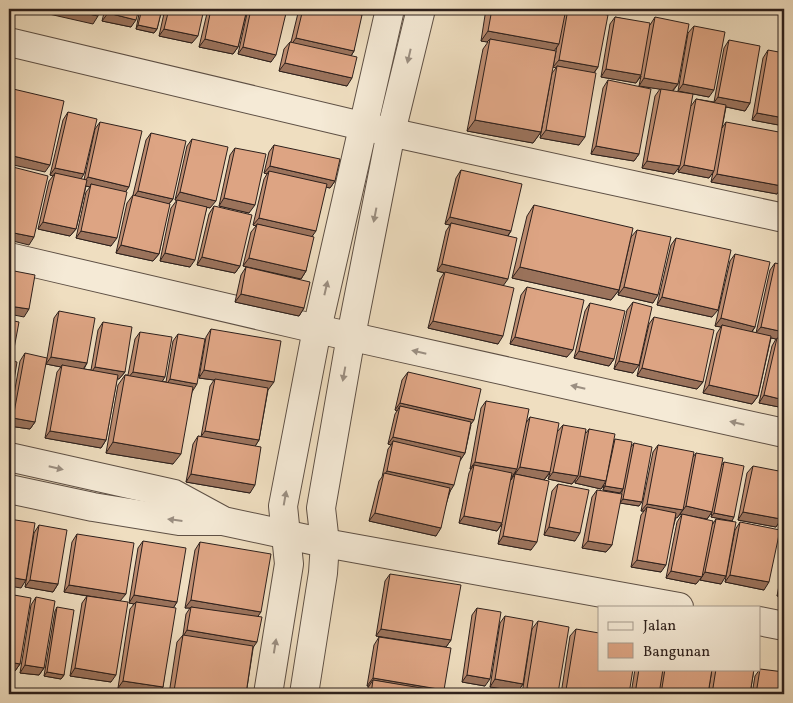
<svg xmlns="http://www.w3.org/2000/svg" width="793" height="703" viewBox="0 0 793 703" font-family="Vollkorn,serif">
	<style>
		.lines { fill: none; stroke-linecap: round; stroke-linejoin: round }
		.minor-casing { stroke: #5e5045; stroke-width: 30 }
		.minor { stroke: #f5ead6; stroke-width: 28 }
		.wall { fill: #be8d71; stroke: #2d201c; fill-rule: evenodd }
		.shaded-wall { fill: #9b735c; stroke: #2d201c }
		.building { fill: #dda483; stroke: #2d201c }
		.oneway { fill: #9b8f82 }
	</style>
	<rect width="100%" height="100%" fill="#efdec0"/>
	<filter id="stains"><feTurbulence type="fractalNoise" baseFrequency=".004" numOctaves="4"/><feColorMatrix values="0 0 0 0 .2 0 0 0 0 .09 0 0 0 0 .02 0 0 0 .5 -.17"/></filter>
	<radialGradient id="worn" r=".72"><stop offset=".6" stop-color="#630" stop-opacity="0"/><stop offset="1" stop-color="#630" stop-opacity=".3"/></radialGradient>
	<g class="lines">
		<g class="minor-casing">
			<g id="minor">
				<polyline points="9,42 362,126 784,218"/>
				<polyline points="9,257 317,329 784,433"/>
				<polyline points="9,457 174,494 220,519"/>
				<polyline points="9,489 93,507 179,521 223,521 325,543 679,607"/>
				<polyline points="759,621 784,626"/>
				<polyline points="268,694 289,564 283,506 317,329 390,9"/>
				<polyline points="304,694 323,573 325,543 321,508 351,336 391,132 421,9"/>
			</g>
		</g>
		<use href="#minor" class="minor"/>
	</g>
	<g class="wall">
		<polygon points="105,9 139,9 131,27 102,21"/>
		<polygon points="140,9 162,9 157,29 154,33 136,29"/>
		<polygon points="165,9 204,9 192,43 159,36"/>
		<polygon points="208,9 247,9 238,47 233,54 199,47"/>
		<polygon points="248,9 287,9 271,62 238,54"/>
		<polygon points="299,9 361,9 358,14 354,51 351,56 347,86 279,71 284,49 290,42 291,42"/>
		<polygon points="486,9 566,9 565,12 567,9 575,9 598,67 594,73 579,145 540,138 552,73 556,68 553,67 557,46 554,50 541,132 533,143 467,131 483,49 488,42 481,41"/>
		<polygon points="615,17 650,25 655,17 678,84 673,91 691,106 696,99 714,102 724,48 729,40 750,103 745,111 726,107 722,128 726,122 782,186 777,194 711,182 713,172 709,178 678,172 679,167 674,174 642,168 655,96 660,89 639,86 641,76 636,83 601,77 610,24"/>
		<polygon points="694,26 709,97 678,91 688,33"/>
		<polygon points="768,50 784,126 752,120 763,58"/>
		<polygon points="608,80 639,154 634,161 591,154 603,88"/>
		<polygon points="68,112 81,179 84,180 95,129 100,122 125,192 111,246 76,238 86,192 90,187 86,186 76,229 70,236 38,229 49,181 53,176 50,175 63,120"/>
		<polygon points="151,133 173,199 169,204 159,254 153,261 116,253 127,203 133,195 146,140"/>
		<polygon points="192,139 210,208 207,207 190,267 160,261 171,208 177,200 175,200 187,146"/>
		<polygon points="274,145 335,181 330,188 326,187 312,237 306,271 301,279 243,266 251,232 256,226 253,225 264,179 267,174 264,173 269,152"/>
		<polygon points="235,148 249,213 219,206 230,155"/>
		<polygon points="461,170 511,231 508,236 498,344 428,328 440,279 444,273 437,271 446,231 450,225 445,224 456,178"/>
		<polygon points="534,205 619,290 611,300 512,278 527,216"/>
		<polygon points="214,206 240,266 235,273 197,265 209,214"/>
		<polygon points="637,230 653,303 618,295 631,237"/>
		<polygon points="676,238 712,317 657,305 671,245"/>
		<polygon points="735,254 755,327 752,332 756,333 770,270 775,263 784,408 759,403 772,346 776,339 771,338 758,396 752,404 703,393 717,333 721,327 715,326 730,261"/>
		<polygon points="246,267 304,308 299,316 235,302 241,275"/>
		<polygon points="527,287 567,357 510,344 521,295"/>
		<polygon points="633,302 633,373 614,369 627,310"/>
		<polygon points="590,303 614,359 609,366 574,358 585,311"/>
		<polygon points="59,311 87,363 84,369 91,370 98,330 103,322 125,372 119,379 117,379 106,440 101,448 45,438 57,372 61,367 46,364 54,318"/>
		<polygon points="654,317 703,382 697,389 637,376 649,324"/>
		<polygon points="211,329 268,390 259,440 255,446 250,493 186,482 193,444 198,436 201,437 210,386 214,380 199,378 206,337"/>
		<polygon points="140,332 162,381 166,382 173,341 178,334 192,392 173,464 106,453 118,385 125,375 128,375 135,339"/>
		<polygon points="25,353 35,422 30,429 9,426 9,422 20,361"/>
		<polygon points="408,372 471,425 465,453 460,460 436,536 369,521 379,481 382,477 388,449 391,445 388,444 395,414 397,411 395,410 402,380"/>
		<path d="M486 401 526 423 530 417 557 432 563 425 586 433 589 429 631 447 634 443 639 506 620 503 623 486V489L620 493 603 490 604 485 601 489 575 483V480L572 484 548 479 550 473 544 480 531 550 498 544 502 524 497 531 459 523 469 473 471 469H470L481 408ZM516 471 515 474 511 480 512 477Z"/>
		<polygon points="658,445 693,457 696,453 721,466 724,462 732,521 711,517 712,512 707,519 680,514 681,513 677,518 676,517 661,572 631,567 641,515 644,511 641,511 653,452"/>
		<polygon points="753,466 781,519 776,527 738,520 747,473"/>
		<polygon points="558,484 575,541 544,535 552,491"/>
		<polygon points="597,490 612,545 606,552 582,548 592,497"/>
		<polygon points="682,514 712,525 716,519 721,584 700,580 700,578 696,584 666,578 677,522"/>
		<polygon points="740,522 764,590 725,582 735,530"/>
		<polygon points="39,525 58,584 53,592 25,587 34,533"/>
		<polygon points="77,534 121,601 111,682 70,676 82,603 87,596 64,592 72,542"/>
		<polygon points="143,541 177,602 173,608 163,687 158,694 118,688 130,609 134,604 129,603 138,548"/>
		<polygon points="200,542 258,617 246,694 169,694 177,642 183,635 186,614 190,608 185,608 195,550"/>
		<polygon points="784,559 784,597 777,596"/>
		<polygon points="390,574 451,640 446,647 376,636 385,581"/>
		<polygon points="14,595 20,664 15,671 9,670 9,602"/>
		<polygon points="36,597 44,668 39,675 20,673 31,605"/>
		<polygon points="57,607 64,675 61,679 44,676 55,611"/>
		<polygon points="477,608 485,686 462,682 472,615"/>
		<polygon points="505,616 523,684 518,691 490,687 500,623"/>
		<polygon points="538,621 558,693 558,694 522,694 532,629"/>
		<polygon points="576,629 629,694 561,694 570,636"/>
		<polygon points="379,637 444,690 443,692 444,694 365,694 366,691 369,686 367,686 374,645"/>
		<polygon points="635,669 712,669 708,694 631,694"/>
		<polygon points="712,669 754,669 750,694 708,694"/>
		<polygon points="760,669 784,694 752,694 755,676"/>
	</g>
	<g class="shaded-wall">
		<polygon points="27,9 66,9 98,16 93,24"/>
		<polygon points="320,9 361,9 356,17"/>
		<polygon points="108,13 136,20 131,27 102,21"/>
		<polygon points="138,25 157,29 154,33 136,29"/>
		<polygon points="164,29 198,36 192,43 159,36"/>
		<polygon points="488,31 559,44 552,54 490,39 487,42 481,41"/>
		<polygon points="296,38 354,51 349,59 291,45"/>
		<polygon points="205,39 238,47 233,54 199,47"/>
		<polygon points="243,47 276,55 271,62 238,54"/>
		<polygon points="559,60 598,67 593,74 557,66 556,68 553,67"/>
		<polygon points="285,63 352,78 347,86 279,71"/>
		<polygon points="606,69 641,75 636,83 601,77"/>
		<polygon points="644,78 678,84 672,91 639,86"/>
		<polygon points="683,84 714,90 709,97 678,91"/>
		<polygon points="718,97 750,103 745,111 713,104"/>
		<polygon points="757,113 784,118 784,126 752,120"/>
		<polygon points="475,120 541,132 533,143 467,131"/>
		<polygon points="546,130 585,137 579,145 540,138"/>
		<polygon points="596,146 639,154 634,161 591,154"/>
		<polygon points="9,155 50,165 45,172 9,164"/>
		<polygon points="647,161 680,166 674,174 642,168"/>
		<polygon points="684,165 714,171 709,178 678,172"/>
		<polygon points="270,166 335,181 330,188 268,174 269,171 267,174 264,173"/>
		<polygon points="55,168 84,174 79,182 55,173 53,176 50,175"/>
		<polygon points="717,174 782,186 777,194 711,182"/>
		<polygon points="88,177 129,187 124,194 91,184 90,187 82,185"/>
		<polygon points="138,191 173,199 167,206 133,198"/>
		<polygon points="180,192 216,201 210,208 175,200"/>
		<polygon points="224,198 255,205 249,213 219,206"/>
		<polygon points="450,217 511,231 506,238 451,223 450,225 445,224"/>
		<polygon points="259,218 316,231 311,238 257,224 256,226 253,225"/>
		<polygon points="43,222 76,229 70,236 38,229"/>
		<polygon points="81,231 117,238 111,246 76,238"/>
		<polygon points="9,232 34,237 29,245 9,240"/>
		<polygon points="121,245 159,254 153,261 116,253"/>
		<polygon points="165,253 195,260 190,267 160,261"/>
		<polygon points="202,257 240,266 235,273 197,265"/>
		<polygon points="249,258 306,271 301,279 243,266"/>
		<polygon points="442,264 508,279 503,286 437,271"/>
		<polygon points="520,267 619,290 611,300 512,278"/>
		<polygon points="624,287 658,295 653,303 618,295"/>
		<polygon points="241,294 304,308 299,316 235,302"/>
		<polygon points="662,297 718,310 712,317 657,305"/>
		<polygon points="9,306 29,309 24,317 9,314"/>
		<polygon points="721,318 755,327 750,334 722,325 721,327 715,326"/>
		<polygon points="433,321 503,336 498,344 428,328"/>
		<polygon points="761,327 784,332 784,341 755,334"/>
		<polygon points="515,337 573,350 567,357 510,344"/>
		<polygon points="579,351 614,359 609,366 574,358"/>
		<polygon points="9,353 13,354 9,360"/>
		<polygon points="51,357 87,363 82,371 62,365 61,367 46,364"/>
		<polygon points="619,361 639,365 633,373 614,369"/>
		<polygon points="95,367 125,372 119,379 90,374"/>
		<polygon points="642,368 703,382 697,389 637,376"/>
		<polygon points="204,370 274,382 268,390 215,380 215,379 214,380 199,378"/>
		<polygon points="133,372 165,377 160,385 127,379"/>
		<polygon points="170,379 197,384 192,392 165,387"/>
		<polygon points="709,385 758,396 752,404 703,393"/>
		<polygon points="764,395 784,400 784,408 759,403"/>
		<polygon points="400,403 474,420 469,427 400,406 397,411 395,410"/>
		<polygon points="13,418 35,422 30,429 9,426"/>
		<polygon points="50,431 106,440 101,448 45,438"/>
		<polygon points="205,431 259,440 254,448 200,438"/>
		<polygon points="393,437 465,453 460,461 393,441 391,445 388,444"/>
		<polygon points="113,442 181,454 173,464 106,453"/>
		<polygon points="475,462 517,469 512,477 474,465 471,469 470,469"/>
		<polygon points="520,467 550,472 544,480 515,474"/>
		<polygon points="387,471 454,485 449,493 384,475"/>
		<polygon points="553,472 578,476 572,484 548,479"/>
		<polygon points="191,474 255,485 250,493 186,482"/>
		<polygon points="580,476 606,481 601,489 575,483"/>
		<polygon points="605,486 623,489 620,493 603,490"/>
		<polygon points="623,499 642,502 639,506 620,503"/>
		<polygon points="647,504 683,510 677,518 646,512 647,507 644,511 641,511"/>
		<polygon points="686,506 712,512 707,519 680,514"/>
		<polygon points="743,512 781,519 776,527 738,520"/>
		<polygon points="375,513 441,528 436,536 369,521"/>
		<polygon points="714,513 734,517 732,521 711,517"/>
		<polygon points="464,516 502,523 497,531 459,523"/>
		<polygon points="549,527 580,533 575,541 544,535"/>
		<polygon points="503,536 537,542 531,550 498,544"/>
		<polygon points="588,541 612,545 606,552 582,548"/>
		<polygon points="637,560 666,565 661,572 631,567"/>
		<polygon points="671,571 702,577 696,584 666,578"/>
		<polygon points="705,572 726,576 721,584 700,580"/>
		<polygon points="730,575 769,582 764,590 725,582"/>
		<polygon points="9,577 26,580 21,588 9,586"/>
		<polygon points="30,580 58,584 53,592 25,587"/>
		<polygon points="69,585 126,594 120,601 64,592"/>
		<polygon points="782,588 784,589 784,597 777,596"/>
		<polygon points="134,595 177,602 172,610 136,602 134,604 129,603"/>
		<polygon points="191,600 261,612 256,619 191,607 190,608 185,608"/>
		<polygon points="381,629 451,640 446,647 376,636"/>
		<polygon points="187,630 257,642 252,649 182,638"/>
		<polygon points="9,662 20,664 15,671 9,670"/>
		<polygon points="25,665 44,668 39,675 20,673"/>
		<polygon points="75,668 116,675 111,682 70,676"/>
		<polygon points="47,672 64,675 61,679 44,676"/>
		<polygon points="467,675 490,679 485,686 462,682"/>
		<polygon points="373,678 444,690 441,694 373,680 369,686 367,686"/>
		<polygon points="495,679 523,684 518,691 490,687"/>
		<polygon points="123,681 163,687 158,694 118,688"/>
		<polygon points="527,688 558,693 558,694 523,694"/>
		<polygon points="566,690 595,694 563,694"/>
		<polygon points="174,691 191,694 172,694"/>
	</g>
	<g class="building">
		<polygon points="66,9 100,9 98,16"/>
		<polygon points="109,9 139,9 136,20 108,13"/>
		<polygon points="142,9 162,9 157,29 138,25"/>
		<polygon points="169,9 204,9 198,36 164,29"/>
		<polygon points="211,9 247,9 238,47 205,39"/>
		<polygon points="251,9 287,9 276,55 243,47"/>
		<polygon points="303,9 334,9 362,15 354,51 296,38"/>
		<polygon points="492,9 566,9 559,44 488,31"/>
		<polygon points="568,9 575,9 608,15 598,67 559,60"/>
		<polygon points="615,17 650,23 641,75 606,69"/>
		<polygon points="655,17 689,24 678,84 644,78"/>
		<polygon points="694,26 725,32 714,90 683,84"/>
		<polygon points="490,39 556,51 541,132 475,120"/>
		<polygon points="729,40 760,46 750,103 718,97"/>
		<polygon points="290,42 357,57 352,78 285,63"/>
		<polygon points="768,50 784,53 784,118 757,113"/>
		<polygon points="557,66 596,73 585,137 546,130"/>
		<polygon points="608,80 651,89 639,154 596,146"/>
		<polygon points="9,88 64,101 50,165 9,155"/>
		<polygon points="661,89 693,94 680,166 647,161"/>
		<polygon points="696,99 726,105 714,171 684,165"/>
		<polygon points="68,112 97,119 84,174 55,168"/>
		<polygon points="100,122 142,131 129,187 88,177"/>
		<polygon points="726,122 784,133 784,176 782,186 717,174"/>
		<polygon points="151,133 186,141 173,199 138,191"/>
		<polygon points="192,139 228,147 216,201 180,192"/>
		<polygon points="274,145 340,159 335,181 270,166"/>
		<polygon points="235,148 266,154 255,205 224,198"/>
		<polygon points="9,166 48,176 34,237 9,232"/>
		<polygon points="461,170 522,184 511,231 450,217"/>
		<polygon points="269,171 327,184 316,231 259,218"/>
		<polygon points="55,173 87,180 76,229 43,222"/>
		<polygon points="91,184 127,192 117,238 81,231"/>
		<polygon points="133,195 170,204 159,254 121,245"/>
		<polygon points="177,200 207,207 195,260 165,253"/>
		<polygon points="534,205 633,228 619,290 520,267"/>
		<polygon points="214,206 252,215 240,266 202,257"/>
		<polygon points="451,223 517,238 508,279 442,264"/>
		<polygon points="257,224 314,237 306,271 249,258"/>
		<polygon points="637,230 671,237 658,295 624,287"/>
		<polygon points="676,238 731,250 718,310 662,297"/>
		<polygon points="735,254 770,262 755,327 721,318"/>
		<polygon points="775,263 784,265 784,332 761,327"/>
		<polygon points="246,267 310,282 304,308 241,294"/>
		<polygon points="9,270 35,275 29,309 9,306"/>
		<polygon points="445,272 514,288 503,336 433,321"/>
		<polygon points="527,287 584,300 573,350 515,337"/>
		<polygon points="633,302 652,307 639,365 619,361"/>
		<polygon points="590,303 625,311 614,359 579,351"/>
		<polygon points="59,311 95,318 87,363 51,357"/>
		<polygon points="654,317 714,330 703,382 642,368"/>
		<polygon points="9,320 19,322 13,354 9,353"/>
		<polygon points="103,322 132,327 125,372 95,367"/>
		<polygon points="722,325 771,336 758,396 709,385"/>
		<polygon points="211,329 281,341 274,382 204,370"/>
		<polygon points="140,332 172,337 165,377 133,372"/>
		<polygon points="178,334 205,339 197,384 170,379"/>
		<polygon points="777,338 784,340 784,400 764,395"/>
		<polygon points="25,353 47,358 35,422 13,418"/>
		<polygon points="9,360 17,362 9,411"/>
		<polygon points="62,365 118,375 106,440 50,431"/>
		<polygon points="408,372 481,389 474,420 400,403"/>
		<polygon points="125,375 193,387 181,454 113,442"/>
		<polygon points="215,379 268,388 259,440 205,431"/>
		<polygon points="486,401 529,409 517,469 475,462"/>
		<polygon points="400,406 471,422 465,453 393,437"/>
		<polygon points="530,417 559,423 550,472 520,467"/>
		<polygon points="563,425 586,429 578,476 553,472"/>
		<polygon points="589,429 615,434 606,481 580,476"/>
		<polygon points="198,436 261,447 255,485 191,474"/>
		<polygon points="615,439 632,442 623,489 605,486"/>
		<polygon points="393,441 461,457 454,485 387,471"/>
		<polygon points="634,443 652,447 642,502 623,499"/>
		<polygon points="658,445 694,452 683,510 647,504"/>
		<polygon points="696,453 723,458 712,512 686,506"/>
		<polygon points="724,462 744,466 734,517 714,513"/>
		<polygon points="474,465 512,473 502,523 464,516"/>
		<polygon points="753,466 784,472 784,504 781,519 743,512"/>
		<polygon points="384,473 450,488 441,528 375,513"/>
		<polygon points="515,474 549,481 537,542 503,536"/>
		<polygon points="558,484 589,490 580,533 549,527"/>
		<polygon points="597,490 622,494 612,545 588,541"/>
		<polygon points="647,507 676,513 666,565 637,560"/>
		<polygon points="682,514 713,521 702,577 671,571"/>
		<polygon points="9,519 35,523 26,580 9,577"/>
		<polygon points="716,519 736,522 726,576 705,572"/>
		<polygon points="740,522 780,530 769,582 730,575"/>
		<polygon points="39,525 67,530 58,584 30,580"/>
		<polygon points="77,534 134,543 126,594 69,585"/>
		<polygon points="143,541 186,548 177,602 134,595"/>
		<polygon points="200,542 271,554 261,612 191,600"/>
		<polygon points="390,574 461,585 451,640 381,629"/>
		<polygon points="784,578 784,589 782,588"/>
		<polygon points="9,589 11,589 9,602"/>
		<polygon points="14,595 31,598 20,664 9,662 9,628"/>
		<polygon points="87,596 128,602 116,675 75,668"/>
		<polygon points="36,597 55,601 44,668 25,665"/>
		<polygon points="136,602 176,608 163,687 123,681"/>
		<polygon points="57,607 74,610 64,675 47,672"/>
		<polygon points="191,607 262,617 257,642 187,630"/>
		<polygon points="477,608 501,612 490,679 467,675"/>
		<polygon points="505,616 533,621 523,684 495,679"/>
		<polygon points="538,621 569,627 558,693 527,688"/>
		<polygon points="576,629 599,633 599,669 633,669 629,694 595,694 566,690"/>
		<polygon points="183,635 253,646 246,694 191,694 174,691"/>
		<polygon points="379,637 451,648 444,690 373,678"/>
		<polygon points="639,669 663,669 659,694 635,694"/>
		<polygon points="665,669 712,669 708,694 661,694"/>
		<polygon points="716,669 754,669 750,694 712,694"/>
		<polygon points="760,669 784,672 784,694 756,694"/>
		<polygon points="373,680 445,692 444,694 371,694"/>
	</g>
	<defs><path id="oneway-solid" d="M-6-.8H1V-3.2L6.5 0L1 3.2V.8H-6Z" transform="scale(1.25)"/></defs>
	<g class="oneway">
		<use href="#oneway-solid" transform="translate(409 56) rotate(103)"/>
		<use href="#oneway-solid" transform="translate(375 215) rotate(101)"/>
		<use href="#oneway-solid" transform="translate(326 288) rotate(-77)"/>
		<use href="#oneway-solid" transform="translate(419 352) rotate(-167)"/>
		<use href="#oneway-solid" transform="translate(344 374) rotate(100)"/>
		<use href="#oneway-solid" transform="translate(578 387) rotate(-167)"/>
		<use href="#oneway-solid" transform="translate(737 423) rotate(-167)"/>
		<use href="#oneway-solid" transform="translate(56 468) rotate(13)"/>
		<use href="#oneway-solid" transform="translate(285 498) rotate(-80)"/>
		<use href="#oneway-solid" transform="translate(175 520) rotate(-173)"/>
		<use href="#oneway-solid" transform="translate(275 646) rotate(-81)"/>
	</g>
	<rect width="793" height="703" fill="none" stroke="#efdec0" stroke-width="30"/>
	<rect x="10" y="10" width="773" height="683" fill="none" stroke="#2d201c" stroke-width="2.5"/>
	<rect x="15" y="15" width="763" height="673" fill="none" stroke="#2d201c"/>
	<rect x="598" y="606" width="162" height="65" fill="#f5ead6" stroke="#a5998c"/>
	<rect x="608" y="622" width="25" height="8" fill="#f5ead6" stroke="#a5998c"/>
	<text x="643" y="630" font-size="15" fill="#2d201c">Jalan</text>
	<rect x="608" y="643" width="25" height="15" fill="#dda483" stroke="#a5998c"/>
	<text x="643" y="656" font-size="15" fill="#2d201c">Bangunan</text>
	<rect width="100%" height="100%" filter="url(#stains)"/>
	<rect width="100%" height="100%" fill="url(#worn)"/>
</svg>
